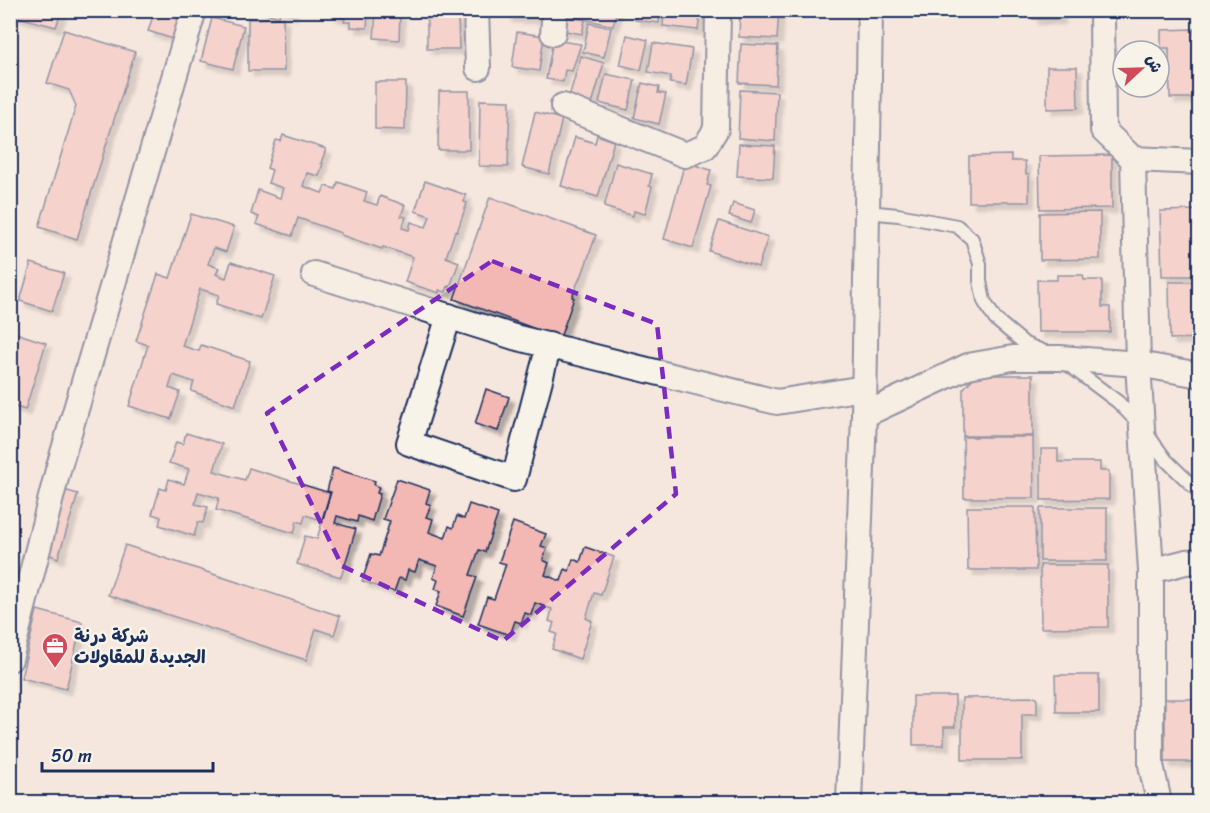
<svg xmlns="http://www.w3.org/2000/svg" width="1210" height="813" viewBox="0 0 1210 813" font-family="Sriracha,'Playpen Sans Arabic',sans-serif">
	<style>
		.building { fill: #f4b8b4; stroke: #1b2f5e; stroke-width: 1.5; filter: url(#shadow) }
		.lines { fill: none; stroke-linecap: round; stroke-linejoin: round }
		.lane-casing { stroke: #1b2f5e; stroke-width: 16 }
		.street-casing { stroke: #1b2f5e; stroke-width: 28 }
		.lane { stroke: #f7f3e8; stroke-width: 12 }
		.street { stroke: #f7f3e8; stroke-width: 24 }
		.marked { fill: none; stroke: #7b2cbf; stroke-width: 4.5; stroke-dasharray: 12 8; stroke-linejoin: round }
		.labels { text-anchor: middle; dominant-baseline: central; stroke-width: 5; stroke-linejoin: round; paint-order: stroke }
		.poi-label { font-size: 18px; font-weight: bold; fill: #1b2f5e; stroke: #f7f3e8; text-anchor: start }
	</style>
	<defs>
		<filter id="shadow"><feDropShadow dx="5.5" dy="5.5" stdDeviation="1.5" flood-color="#0004"/></filter>
	</defs>
	<rect width="100%" height="100%" fill="#f6e7de"/>
	<filter id="ink" filterUnits="userSpaceOnUse"><feTurbulence type="fractalNoise" baseFrequency=".0167" numOctaves="2"/><feDisplacementMap in="SourceGraphic" scale="12" xChannelSelector="R" yChannelSelector="G"/><feConvolveMatrix kernelMatrix="1 2 1 2 8 2 1 2 1" color-interpolation-filters="sRGB"/></filter>
	<g filter="url(#ink)">
		<g class="building">
			<polygon points="10,10 62,10 56,27 10,15"/>
			<polygon points="155,10 186,10 176,40 148,31"/>
			<polygon points="261,10 292,10 292,14 280,11 279,17 261,12"/>
			<polygon points="332,10 368,10 367,28 351,27 351,22 344,22 345,18 332,16"/>
			<polygon points="376,10 411,10 411,12 394,11 394,15 400,15 399,40 374,38"/>
			<polygon points="507,10 535,10 535,18 507,17"/>
			<polygon points="568,10 617,10 613,26 567,15"/>
			<polygon points="636,10 660,10 659,23 635,20"/>
			<polygon points="664,10 701,10 698,30 663,26"/>
			<polygon points="740,10 779,10 777,39 739,37"/>
			<rect x="1033" y="10" width="27" height="9"/>
			<polygon points="563,16 585,20 582,34 560,30"/>
			<polygon points="427,17 458,17 459,49 427,49"/>
			<polygon points="212,18 244,26 233,69 201,61"/>
			<polygon points="283,18 284,71 248,71 248,19"/>
			<polygon points="589,23 611,28 604,57 583,52"/>
			<polygon points="1194,29 1195,39 1200,39 1200,98 1170,98 1169,48 1161,48 1161,30"/>
			<polygon points="64,30 135,52 77,239 39,227 76,106 69,90 47,83"/>
			<polygon points="517,32 544,36 539,71 512,67"/>
			<polygon points="627,35 648,40 641,70 620,65"/>
			<polygon points="553,40 581,44 572,71 565,70 563,82 546,79"/>
			<polygon points="653,43 692,49 686,85 670,83 671,76 648,72"/>
			<polygon points="741,44 778,46 776,85 739,83"/>
			<polygon points="581,56 604,63 592,104 569,97"/>
			<polygon points="1047,67 1077,67 1078,108 1047,109"/>
			<polygon points="606,74 635,80 628,110 599,103"/>
			<polygon points="375,82 406,82 405,130 375,129"/>
			<polygon points="642,83 659,87 658,93 666,94 659,124 634,118"/>
			<polygon points="740,90 777,92 775,141 738,138"/>
			<polygon points="439,91 469,91 469,150 438,150"/>
			<polygon points="480,100 510,101 508,167 479,166"/>
			<polygon points="535,112 562,119 549,174 522,167"/>
			<polygon points="283,135 326,149 321,163 323,163 319,176 307,173 303,186 322,193 325,186 336,189 338,182 367,192 364,201 377,205 380,196 405,205 401,216 406,217 402,228 409,230 411,222 426,227 430,216 415,211 425,181 466,195 464,202 467,203 457,232 455,231 446,257 459,262 450,287 448,286 446,292 439,290 439,293 405,282 413,257 383,247 382,249 341,235 341,233 298,218 292,236 256,224 259,217 251,214 258,190 280,198 283,188 268,183 272,170 267,168 276,140 281,141"/>
			<polygon points="597,135 614,141 598,197 561,186 575,137 595,143"/>
			<polygon points="739,144 775,146 773,178 737,176"/>
			<polygon points="1011,155 1011,161 1025,161 1026,174 1029,174 1029,202 969,202 969,156"/>
			<polygon points="1112,155 1112,208 1040,209 1039,156"/>
			<polygon points="685,162 711,170 707,185 711,186 693,248 664,239"/>
			<polygon points="616,163 652,174 649,186 652,187 645,214 634,211 633,216 604,207"/>
			<polygon points="490,197 596,235 581,278 580,277 572,297 574,298 560,338 454,299"/>
			<polygon points="733,203 755,210 751,223 729,216"/>
			<polygon points="1200,210 1200,276 1162,276 1160,211"/>
			<polygon points="1100,212 1100,259 1040,260 1040,213"/>
			<polygon points="191,214 234,227 226,252 214,248 208,264 219,268 216,274 226,278 231,262 275,276 261,319 216,304 219,295 200,289 182,346 199,351 201,345 250,361 235,406 191,391 194,382 173,375 169,388 180,392 171,419 129,406 148,345 136,341 158,274 170,278"/>
			<polygon points="719,221 768,237 758,267 709,251"/>
			<polygon points="31,263 64,273 52,311 20,301"/>
			<polygon points="1057,275 1083,275 1084,280 1102,280 1102,307 1110,307 1110,332 1038,332 1037,280 1057,280"/>
			<polygon points="1169,282 1200,282 1200,338 1170,339"/>
			<polygon points="10,331 46,343 25,410 10,405"/>
			<polygon points="976,375 1033,375 1033,436 963,436 963,389"/>
			<polygon points="486,389 509,397 498,431 475,424"/>
			<polygon points="186,433 222,444 214,471 245,480 249,468 330,493 322,520 305,515 303,523 297,521 294,533 216,510 219,498 198,492 195,504 208,507 203,523 198,522 194,536 159,525 161,517 152,514 160,488 166,490 169,479 184,484 189,469 169,463 176,442 183,444"/>
			<polygon points="963,437 1033,437 1034,498 964,498"/>
			<polygon points="1041,449 1058,449 1058,462 1100,462 1100,471 1109,471 1109,499 1041,500"/>
			<polygon points="333,468 375,481 374,485 379,487 377,493 380,494 372,521 358,516 357,522 337,516 335,523 356,529 341,577 297,564 305,536 317,539 331,492 327,491"/>
			<polygon points="397,479 430,490 426,503 431,505 426,517 433,519 429,532 445,538 449,526 453,528 457,516 464,519 469,504 498,514 485,552 479,550 470,575 477,577 463,616 436,606 441,591 435,589 438,580 433,578 437,566 419,560 415,572 408,570 405,580 399,578 394,592 362,581 371,554 379,556 390,521 383,519"/>
			<polygon points="64,490 78,494 58,558 45,553"/>
			<polygon points="967,507 1035,507 1036,570 968,570"/>
			<rect x="1040" y="508" width="67" height="53"/>
			<polygon points="513,522 546,534 541,546 547,548 543,560 549,563 545,575 561,581 565,569 569,571 573,559 580,562 585,547 614,557 601,595 594,593 586,618 592,621 580,659 552,649 557,634 551,632 554,623 549,621 552,609 535,603 531,615 525,613 521,623 515,621 510,635 478,624 487,597 494,599 506,564 499,562"/>
			<polygon points="125,545 340,616 334,635 316,629 306,660 108,595"/>
			<polygon points="1040,565 1108,565 1108,627 1041,628"/>
			<polygon points="37,610 82,622 66,689 21,678"/>
			<polygon points="1055,675 1099,675 1099,712 1056,712"/>
			<polygon points="913,696 955,696 955,727 944,727 944,745 913,745"/>
			<polygon points="1037,697 1037,714 1022,714 1022,760 962,760 962,698"/>
			<rect x="1165" y="699" width="35" height="63"/>
		</g>
		<g class="lines">
			<g class="lane-casing">
				<g id="lane">
					<polyline points="867,212 898,215 957,226 972,239 980,264 980,281 984,301 995,319 1025,344 1045,352"/>
					<polyline points="1066,363 1118,402 1142,427 1166,460 1200,493"/>
				</g>
			</g>
			<g class="street-casing">
				<g id="street">
					<polyline points="476,10 478,68"/>
					<polyline points="1102,10 1103,130 1133,159 1138,364 1151,571 1151,765 1159,802"/>
					<polyline points="553,33 555,10"/>
					<polyline points="563,106 685,155 705,147 716,129 718,10"/>
					<polyline points="1133,159 1200,162"/>
					<polyline points="314,274 514,337 777,402 864,388"/>
					<polyline points="449,316 409,443 514,479 549,345"/>
					<polyline points="864,415 968,366 1013,358 1060,358 1138,364 1200,375"/>
					<polyline points="1151,571 1186,562 1200,561"/>
					<polyline points="10,659 58,470 194,10"/>
					<polyline points="849,802 864,415 870,10"/>
				</g>
			</g>
			<use href="#lane" class="lane"/>
			<use href="#street" class="street"/>
		</g>
	</g>
	<path d="M0 0H1210V813H0ZM492 261 657 324 676 494 503 641 342 566 267 413Z" fill="#f6e7de" fill-opacity=".55" fill-rule="evenodd"/>
	<path class="marked" d="M492 261 657 324 676 494 503 641 342 566 267 413Z"/>
	<defs>
		<g id="office-pin" transform="scale(1.35)"><path d="M0 17L-7.5 6A9.5 9.5 0 1 1 7.5 6Z" fill="#d1495b" stroke="#f7f3e8"/><path d="M-6-3h4V-5.5h4V-3h4V5H-6ZM-1-4.5V-3h2v-1.5ZM-6 0V1H6V0Z" fill="#fff"/></g>
	</defs>
	<g fill-rule="evenodd">
		<use href="#office-pin" x="55" y="646"/>
	</g>
	<g class="labels">
		<g class="poi-label">
			<text x="74" y="636">شركة درنة<tspan x="74" dy="21">الجديدة للمقاولات</tspan></text>
		</g>
	</g>
	<rect width="1210" height="813" fill="none" stroke="#f7f3e8" stroke-width="36"/>
	<rect x="18" y="18" width="1174" height="777" fill="none" stroke="#1b2f5e" stroke-width="2" filter="url(#ink)"/>
	<g transform="translate(1141 69) rotate(68)"><circle r="28" fill="#f7f3e8" stroke="#9fa5b1" stroke-width="1.5"/>
	<path d="M0-4.5L10 22L0 15L-10 22Z" fill="#d1495b"/>
	<text y="-9" font-size="16" font-weight="bold" text-anchor="middle" fill="#1b2f5e">ش</text>
	</g>
	<path d="M42 762v9h171v-9" fill="none" stroke="#1b2f5e" stroke-width="3"/>
	<text x="51" y="762" font-size="18" fill="#1b2f5e" stroke="#f7f3e8" stroke-width="4.5" paint-order="stroke">50 m</text>
</svg>
